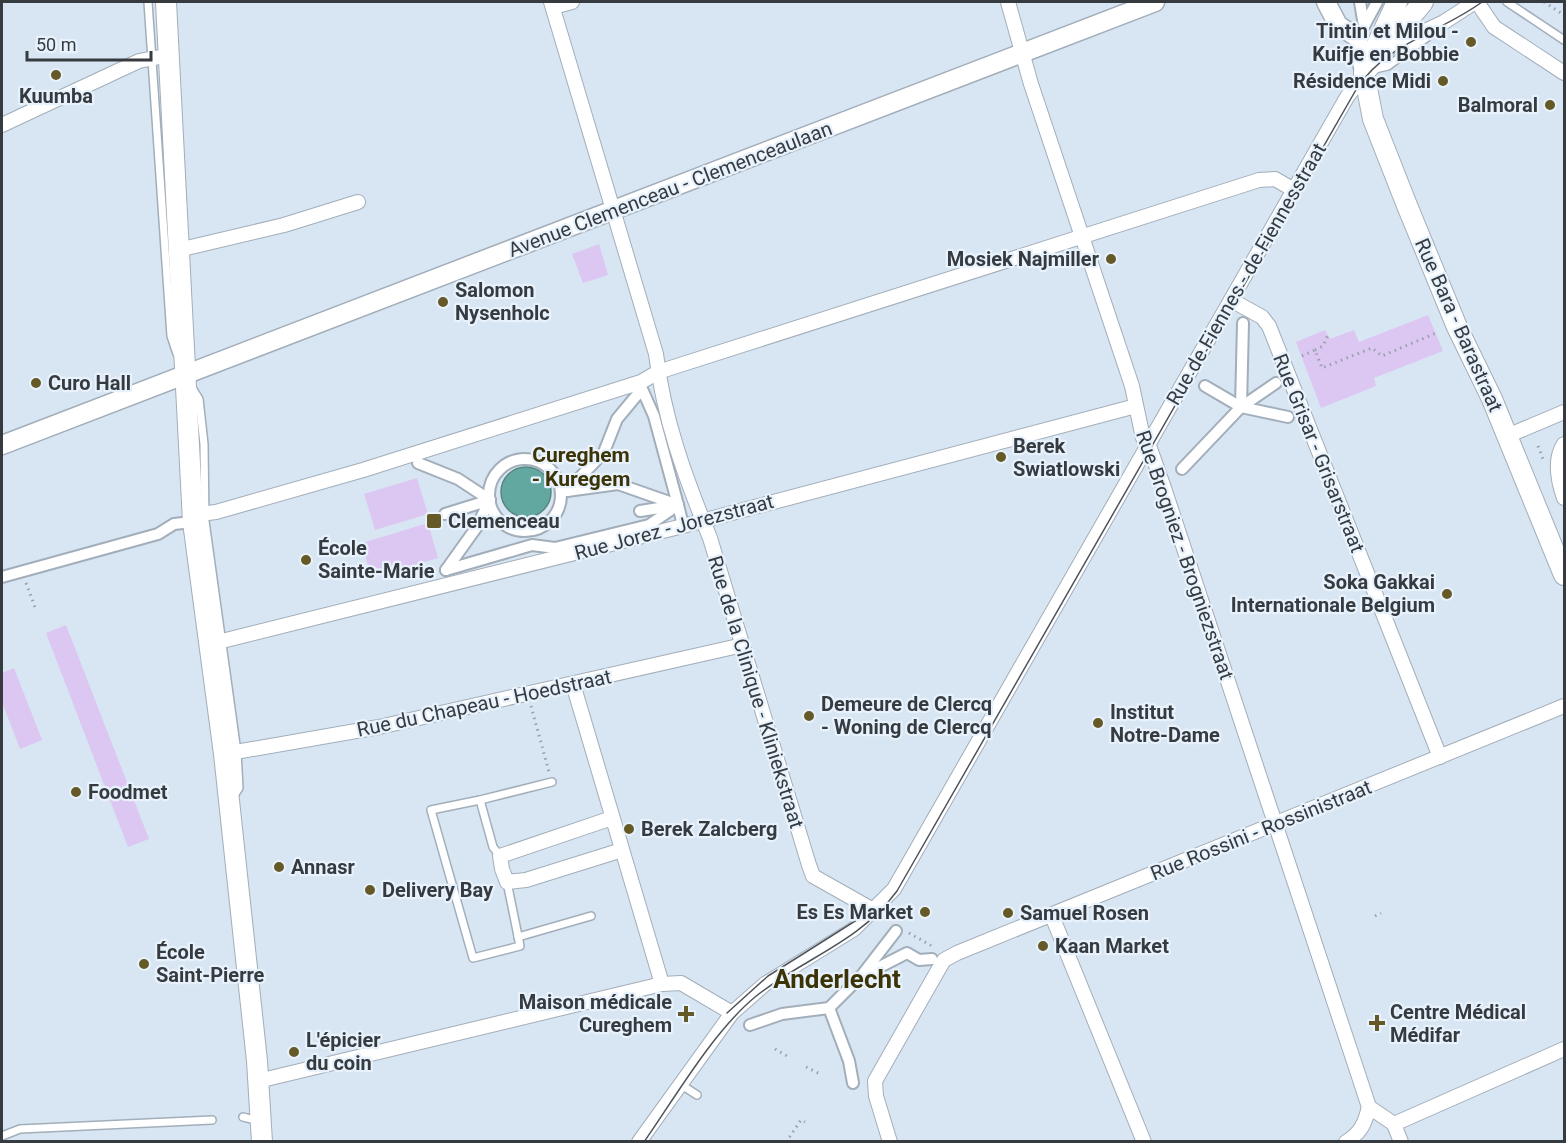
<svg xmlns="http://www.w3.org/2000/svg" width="1566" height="1143" viewBox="0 0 1566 1143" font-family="Roboto,sans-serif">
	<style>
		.green { fill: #dcc7f3 }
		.water { fill: #63a8a0; stroke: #568783; stroke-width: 1.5 }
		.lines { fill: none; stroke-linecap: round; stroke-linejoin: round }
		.service-casing { stroke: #a2aeba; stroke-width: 10 }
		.pedestrian-casing { stroke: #a2aeba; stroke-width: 14 }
		.minor-casing { stroke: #a2aeba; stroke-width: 16 }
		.tertiary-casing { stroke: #a2aeba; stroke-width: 21 }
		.secondary-casing { stroke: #a2aeba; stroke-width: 22 }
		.path { stroke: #98a1ab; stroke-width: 3; stroke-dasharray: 1.5 4.5; stroke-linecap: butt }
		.service { stroke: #fff; stroke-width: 7 }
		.pedestrian { stroke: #fff; stroke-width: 10 }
		.minor { stroke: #fff; stroke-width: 14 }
		.tertiary { stroke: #fff; stroke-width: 18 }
		.secondary { stroke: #fff; stroke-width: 20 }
		.tram { stroke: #4e545b; stroke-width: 1.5 }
		.poi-dot { fill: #655a27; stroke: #e7f2fc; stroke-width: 2 }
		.labels { text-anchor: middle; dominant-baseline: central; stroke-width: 4.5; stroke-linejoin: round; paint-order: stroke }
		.poi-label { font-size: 20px; font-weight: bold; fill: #363b40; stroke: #e7f2fc; text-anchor: start }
		.street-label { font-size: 20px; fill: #363b40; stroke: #e7f2fc }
		.neighbourhood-label { font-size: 21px; font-weight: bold; fill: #3c3307; stroke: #e7f2fc }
		.district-label { font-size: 26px; font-weight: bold; fill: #3c3307; stroke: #e7f2fc }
	</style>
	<rect width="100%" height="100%" fill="#d8e5f2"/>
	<g class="green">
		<polygon points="599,244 608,275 583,283 572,254"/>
		<polygon points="1428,315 1443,351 1374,378 1376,386 1321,408 1296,342 1325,330 1330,339 1354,330 1359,342"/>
		<polygon points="417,478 428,514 375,530 364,494"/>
		<polygon points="428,523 438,558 371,577 362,543"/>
		<polygon points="66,625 149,839 128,847 46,633"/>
		<polygon points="14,668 42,740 20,749 2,702 2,673"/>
	</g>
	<circle class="water" cx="526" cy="492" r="25"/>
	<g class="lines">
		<g class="service-casing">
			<g id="service">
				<polyline points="148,2 171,336 177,354"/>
				<polyline points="1507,2 1564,40"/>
				<polyline points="1375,69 1388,66 1433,33"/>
				<polyline points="191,386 199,399 204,444 205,521 237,752 239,788 233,797"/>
				<polyline points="480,800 431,810 473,958 520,946 507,882"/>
				<polyline points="500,856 493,847 480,800 552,782"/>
				<polyline points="518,937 591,916"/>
				<polyline points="680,1084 697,1095"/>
				<polyline points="243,1117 259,1121"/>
				<polyline points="2,1136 20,1129 212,1120"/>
			</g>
		</g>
		<g class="pedestrian-casing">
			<g id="pedestrian">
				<polyline points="1360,2 1364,26"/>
				<polyline points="1364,26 1377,2"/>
				<polyline points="1243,323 1241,407 1288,417"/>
				<polyline points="1205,386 1241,407 1276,383"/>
				<circle cx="525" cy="495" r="36"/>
				<polyline points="418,463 458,479 490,500"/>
				<polyline points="1182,469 1241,407"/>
				<polyline points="567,491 604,452 617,419 642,389 654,416 678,505"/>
				<polyline points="567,491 618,484 678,505 682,521"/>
				<polyline points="640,511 672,506"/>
				<polyline points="445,514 490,500 476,528 446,570"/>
				<polyline points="446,570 532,545 555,548 649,525 678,505"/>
				<polyline points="2,577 158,534 174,524 183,523"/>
				<polyline points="862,975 896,931"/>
				<polyline points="829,1008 849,1061 853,1083"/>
				<polyline points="750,1025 782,1014 829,1008 860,977 907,953 919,960 932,959"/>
			</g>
		</g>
		<g class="minor-casing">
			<g id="minor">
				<path d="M551 2 656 354C664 420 685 477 710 538L809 865 813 876 875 911"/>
				<polyline points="1008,2 1031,84 1132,386 1143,438 1147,440 1164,488 1369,1107"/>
				<polyline points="1477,2 1494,27 1564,73"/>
				<polyline points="553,7 572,2"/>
				<polyline points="1391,47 1444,22 1475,2"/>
				<polyline points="2,125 139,61 170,55"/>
				<polyline points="178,250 284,225 358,202"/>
				<polyline points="1231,300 1262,317 1269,326 1440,757"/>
				<polyline points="1507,436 1564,412"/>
				<path d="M1564 444C1554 459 1558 481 1564 498"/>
				<polyline points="192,515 216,512 363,470 641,382 658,372 1259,180 1275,179 1294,190"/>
				<polyline points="210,644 683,526 1136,406"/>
				<polyline points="573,684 662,984"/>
				<polyline points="224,754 379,727 743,645"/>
				<polyline points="612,818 500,856 502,869 507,882 526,880 622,850"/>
				<polyline points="1052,916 1144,1142"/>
				<polyline points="258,1081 662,984 681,983 732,1013"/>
				<polyline points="1369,1107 1394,1124"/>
				<polyline points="1394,1124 1564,1049"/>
				<polyline points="1394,1124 1401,1142"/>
				<polyline points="639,1142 732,1013 765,984 854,929 894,889 1347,97 1368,69"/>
				<polyline points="890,1142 876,1096 875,1081 937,972 944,960 957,953 1564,706"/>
				<path d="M1346 1142C1361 1133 1365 1123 1369 1107"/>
			</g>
		</g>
		<g class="tertiary-casing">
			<g id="tertiary">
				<polyline points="1326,2 1338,25 1358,38 1364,73"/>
				<polyline points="2,445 1155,2"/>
			</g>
		</g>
		<g class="secondary-casing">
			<g id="secondary">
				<polyline points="166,2 193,522 224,754 257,1061 262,1142"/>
				<polyline points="1374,51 1397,2"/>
				<polyline points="1364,73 1373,119 1406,203 1457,327 1492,399 1564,575"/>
				<polyline points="1364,73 1423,2"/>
			</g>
		</g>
		<g class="path">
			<polyline points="1544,2 1564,15"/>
			<polyline points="1315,350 1323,346 1328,335"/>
			<polyline points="1302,356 1315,350 1322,368 1372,348 1382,356 1436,333"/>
			<polyline points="1538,446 1543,459"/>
			<polyline points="26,583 35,607"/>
			<polyline points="531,706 549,772"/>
			<polyline points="1375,916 1381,913"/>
			<polyline points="909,933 932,946"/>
			<polyline points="775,1049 789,1057"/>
			<polyline points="806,1067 820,1074"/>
			<polyline points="786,1142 801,1120 805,1122"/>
		</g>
		<use href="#service" class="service"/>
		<use href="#pedestrian" class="pedestrian"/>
		<use href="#minor" class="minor"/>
		<use href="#tertiary" class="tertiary"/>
		<use href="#secondary" class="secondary"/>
		<g class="tram">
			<polyline points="727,1013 768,976 863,916"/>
			<path d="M644 1142C676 1096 713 1032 755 997 803 958 858 944 897 891L1357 88C1388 42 1440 33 1482 2"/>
		</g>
	</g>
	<g class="poi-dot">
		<circle cx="1471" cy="42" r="6"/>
		<circle cx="56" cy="75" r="6"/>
		<circle cx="1443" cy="81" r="6"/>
		<circle cx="1550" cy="105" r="6"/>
		<circle cx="1111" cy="259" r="6"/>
		<circle cx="443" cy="302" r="6"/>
		<circle cx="36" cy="383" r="6"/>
		<circle cx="1001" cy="457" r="6"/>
		<rect x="426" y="513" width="16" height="16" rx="3"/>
		<circle cx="306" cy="560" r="6"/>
		<circle cx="1447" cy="594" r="6"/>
		<circle cx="809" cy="716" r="6"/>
		<circle cx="1098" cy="723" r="6"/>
		<circle cx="76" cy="792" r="6"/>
		<circle cx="629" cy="829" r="6"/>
		<circle cx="279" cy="867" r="6"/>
		<circle cx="370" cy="890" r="6"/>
		<circle cx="925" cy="912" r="6"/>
		<circle cx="1008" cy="913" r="6"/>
		<circle cx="1043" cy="946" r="6"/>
		<circle cx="144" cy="964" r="6"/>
		<path d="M683 1005h6v6h6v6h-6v6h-6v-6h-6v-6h6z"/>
		<path d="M1374 1014h6v6h6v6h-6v6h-6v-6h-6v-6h6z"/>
		<circle cx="294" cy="1052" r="6"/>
	</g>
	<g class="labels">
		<g class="poi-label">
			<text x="1459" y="31" text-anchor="end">Tintin et Milou -<tspan x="1459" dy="23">Kuifje en Bobbie</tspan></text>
			<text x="1431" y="81" text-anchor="end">Résidence Midi</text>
			<text x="56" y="96" text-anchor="middle">Kuumba</text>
			<text x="1538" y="105" text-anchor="end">Balmoral</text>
			<text x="1099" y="259" text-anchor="end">Mosiek Najmiller</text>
			<text x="455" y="290">Salomon<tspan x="455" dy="23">Nysenholc</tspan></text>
			<text x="48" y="383">Curo Hall</text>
			<text x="1013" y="446">Berek<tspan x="1013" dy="23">Swiatlowski</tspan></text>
			<text x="448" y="521">Clemenceau</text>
			<text x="318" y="548">École<tspan x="318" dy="23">Sainte-Marie</tspan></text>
			<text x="1435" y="582" text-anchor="end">Soka Gakkai<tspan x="1435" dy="23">Internationale Belgium</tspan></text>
			<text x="821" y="704">Demeure de Clercq<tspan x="821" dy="23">- Woning de Clercq</tspan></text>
			<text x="1110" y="712">Institut<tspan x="1110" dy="23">Notre-Dame</tspan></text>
			<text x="88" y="792">Foodmet</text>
			<text x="641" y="829">Berek Zalcberg</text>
			<text x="291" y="867">Annasr</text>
			<text x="382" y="890">Delivery Bay</text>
			<text x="913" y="912" text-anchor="end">Es Es Market</text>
			<text x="1020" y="913">Samuel Rosen</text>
			<text x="1055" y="946">Kaan Market</text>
			<text x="156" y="952">École<tspan x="156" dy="23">Saint-Pierre</tspan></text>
			<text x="672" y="1002" text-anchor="end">Maison médicale<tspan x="672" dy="23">Cureghem</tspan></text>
			<text x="1390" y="1012">Centre Médical<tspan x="1390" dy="23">Médifar</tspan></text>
			<text x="306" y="1040">L'épicier<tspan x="306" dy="23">du coin</tspan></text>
		</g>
		<g class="street-label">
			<text transform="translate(670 189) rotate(-21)">Avenue Clemenceau - Clemenceaulaan</text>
			<text transform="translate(1246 274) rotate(-60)">Rue de Fiennes - de Fiennesstraat</text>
			<text transform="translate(1459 325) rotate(66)">Rue Bara - Barastraat</text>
			<text transform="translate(1319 453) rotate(68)">Rue Grisar - Grisarstraat</text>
			<text transform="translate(674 527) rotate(-15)">Rue Jorez - Jorezstraat</text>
			<text transform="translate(1185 555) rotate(71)">Rue Brogniez - Brogniezstraat</text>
			<text transform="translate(756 692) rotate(73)">Rue de la Clinique - Kliniekstraat</text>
			<text transform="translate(484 703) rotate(-12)">Rue du Chapeau - Hoedstraat</text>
			<text transform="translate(1261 830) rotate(-22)">Rue Rossini - Rossinistraat</text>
		</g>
		<g class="neighbourhood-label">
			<text x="581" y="455">Cureghem<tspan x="581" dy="24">- Kuregem</tspan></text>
		</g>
		<g class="district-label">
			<text x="837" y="979">Anderlecht</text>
		</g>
	</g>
	<rect width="1566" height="1143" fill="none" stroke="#363b40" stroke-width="6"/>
	<path d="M27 51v9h124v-9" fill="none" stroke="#363b40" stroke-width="3"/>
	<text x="36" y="51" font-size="18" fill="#363b40" stroke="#e7f2fc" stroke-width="4.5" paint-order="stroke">50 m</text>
</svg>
